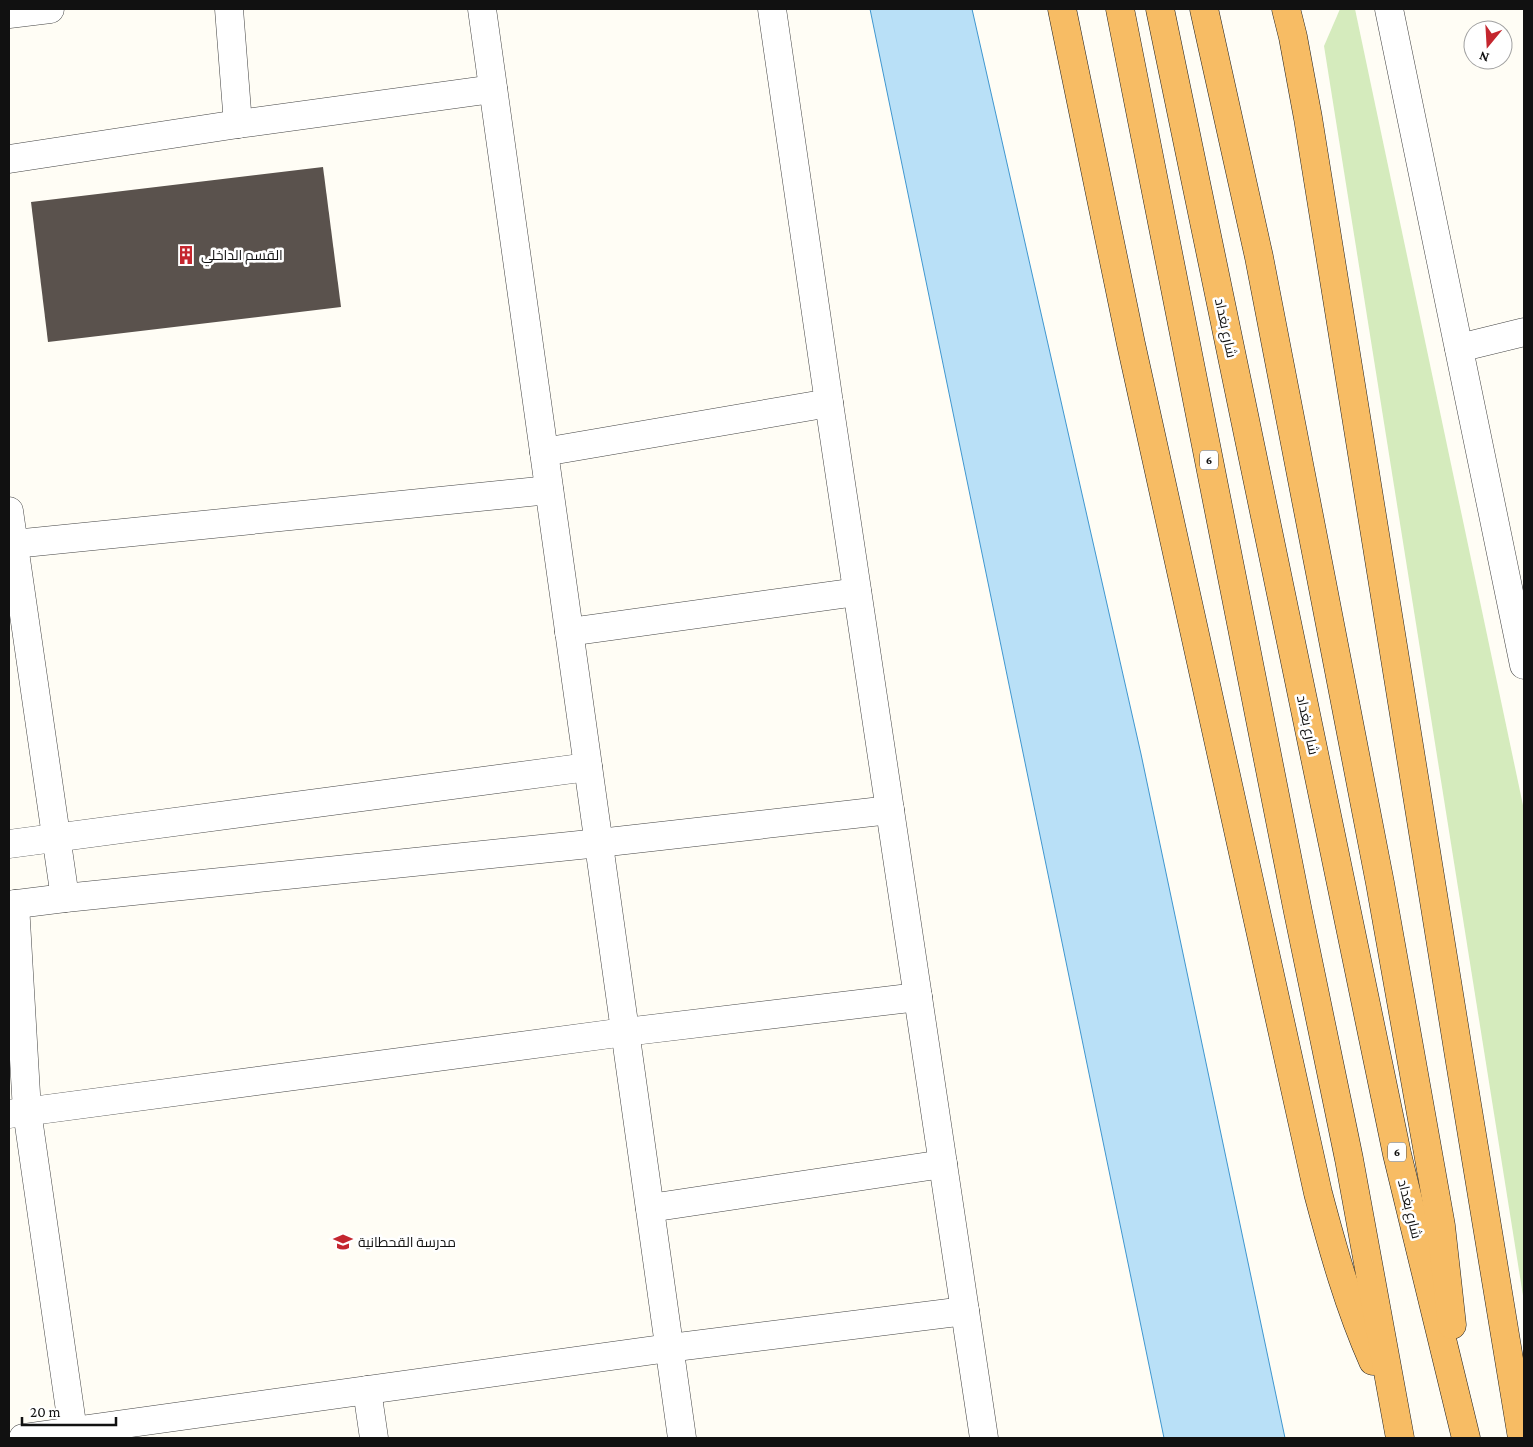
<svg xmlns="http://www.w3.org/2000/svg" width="1533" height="1447" viewBox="0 0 1533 1447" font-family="'Crimson Pro',Cairo,serif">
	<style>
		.green { fill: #d5ebbd }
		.water { fill: #b9e0f7; stroke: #3f96cf }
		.building { fill: #5a524d }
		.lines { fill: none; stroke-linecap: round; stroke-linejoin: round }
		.minor-casing { stroke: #444; stroke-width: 29 }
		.trunk-casing { stroke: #222; stroke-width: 29 }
		.minor { stroke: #fff; stroke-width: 28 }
		.trunk { stroke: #f7bc64; stroke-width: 28 }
		.labels { text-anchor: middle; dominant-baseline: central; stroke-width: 5; stroke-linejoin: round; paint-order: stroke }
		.shield { fill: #fff; stroke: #585858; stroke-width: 1 }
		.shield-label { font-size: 12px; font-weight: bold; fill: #111 }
		.poi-label { font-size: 14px; fill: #111; stroke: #fff; text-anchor: start }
		.street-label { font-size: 14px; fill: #111; stroke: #fff }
	</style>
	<rect width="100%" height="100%" fill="#fffdf5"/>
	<polygon class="green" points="1340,9 1355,9 1524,810 1524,1302 1324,46"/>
	<polygon class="water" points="870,9 972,9 1141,754 1285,1438 1164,1438"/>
	<polygon class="building" points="323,167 341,307 48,342 31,202"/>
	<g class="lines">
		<g class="minor-casing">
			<g id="minor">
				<polyline points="229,9 238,124"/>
				<polyline points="482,9 682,1438"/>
				<polyline points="772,9 829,403 984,1438"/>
				<polyline points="1389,9 1524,665"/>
				<polyline points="9,14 50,9"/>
				<polyline points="9,159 238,124 493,89"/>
				<polyline points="1459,348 1524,332"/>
				<polyline points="544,452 829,403"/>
				<polyline points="9,511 65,898"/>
				<polyline points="14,544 549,490"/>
				<polyline points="569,632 857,592"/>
				<polyline points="9,844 588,767"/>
				<polyline points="15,904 27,1111 74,1438"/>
				<polyline points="9,905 65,898 599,843 890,810"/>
				<polyline points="9,1114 625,1032 918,997"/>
				<polyline points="650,1208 943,1164"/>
				<polyline points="367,1390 374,1438"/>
				<polyline points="23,1438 669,1348 965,1311"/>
			</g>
		</g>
		<g class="trunk-casing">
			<g id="trunk">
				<path d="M1062 9 1131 344 1318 1193C1333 1250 1349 1307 1373 1361"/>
				<polyline points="1120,9 1298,912 1349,1159 1400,1438"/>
				<polyline points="1160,9 1397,1154 1466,1438"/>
				<polyline points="1204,9 1259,257 1380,883 1441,1226 1452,1325"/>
				<polyline points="1286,9 1293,37 1308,118 1459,1056 1522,1438"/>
			</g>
		</g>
		<use href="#minor" class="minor"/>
		<use href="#trunk" class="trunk"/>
	</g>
	<defs>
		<g id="building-bare" transform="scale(1.5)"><path d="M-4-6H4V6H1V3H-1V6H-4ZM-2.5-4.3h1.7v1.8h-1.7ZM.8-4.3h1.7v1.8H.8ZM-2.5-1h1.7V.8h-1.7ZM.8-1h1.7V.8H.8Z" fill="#c4262e" stroke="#fff" stroke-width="2.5" paint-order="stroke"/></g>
		<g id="school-bare" transform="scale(1.5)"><path d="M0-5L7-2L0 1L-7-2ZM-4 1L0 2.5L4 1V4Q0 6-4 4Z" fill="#c4262e" stroke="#fff" stroke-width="2.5" paint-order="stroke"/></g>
	</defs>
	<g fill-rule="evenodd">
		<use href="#building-bare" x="186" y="255"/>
		<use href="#school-bare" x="343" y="1242"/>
	</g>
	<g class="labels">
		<g class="shield">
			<rect x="1200" y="450.5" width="18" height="19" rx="4"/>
			<rect x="1388" y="1142.5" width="18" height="19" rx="4"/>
		</g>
		<g class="shield-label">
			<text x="1209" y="460">6</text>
			<text x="1397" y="1152">6</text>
		</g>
		<g class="poi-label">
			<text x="201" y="255">القسم الداخلي</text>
			<text x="358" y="1242">مدرسة القحطانية</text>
		</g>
		<g class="street-label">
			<text transform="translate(1226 328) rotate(78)">شارع بغداد</text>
			<text transform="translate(1308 725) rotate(78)">شارع بغداد</text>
			<text transform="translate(1410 1209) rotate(76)">شارع بغداد</text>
		</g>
	</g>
	<rect width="1533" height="1447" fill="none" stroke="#111111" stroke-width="20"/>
	<g transform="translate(1488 45) rotate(198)"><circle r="24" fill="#ffffff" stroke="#a0a0a0"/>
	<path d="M0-4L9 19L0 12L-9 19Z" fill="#c4262e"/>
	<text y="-8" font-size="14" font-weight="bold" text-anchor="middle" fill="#111111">N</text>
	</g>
	<path d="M22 1417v8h94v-8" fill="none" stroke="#111111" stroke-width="2.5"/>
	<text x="30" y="1417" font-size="15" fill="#111111" stroke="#ffffff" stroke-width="4" paint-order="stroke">20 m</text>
</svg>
